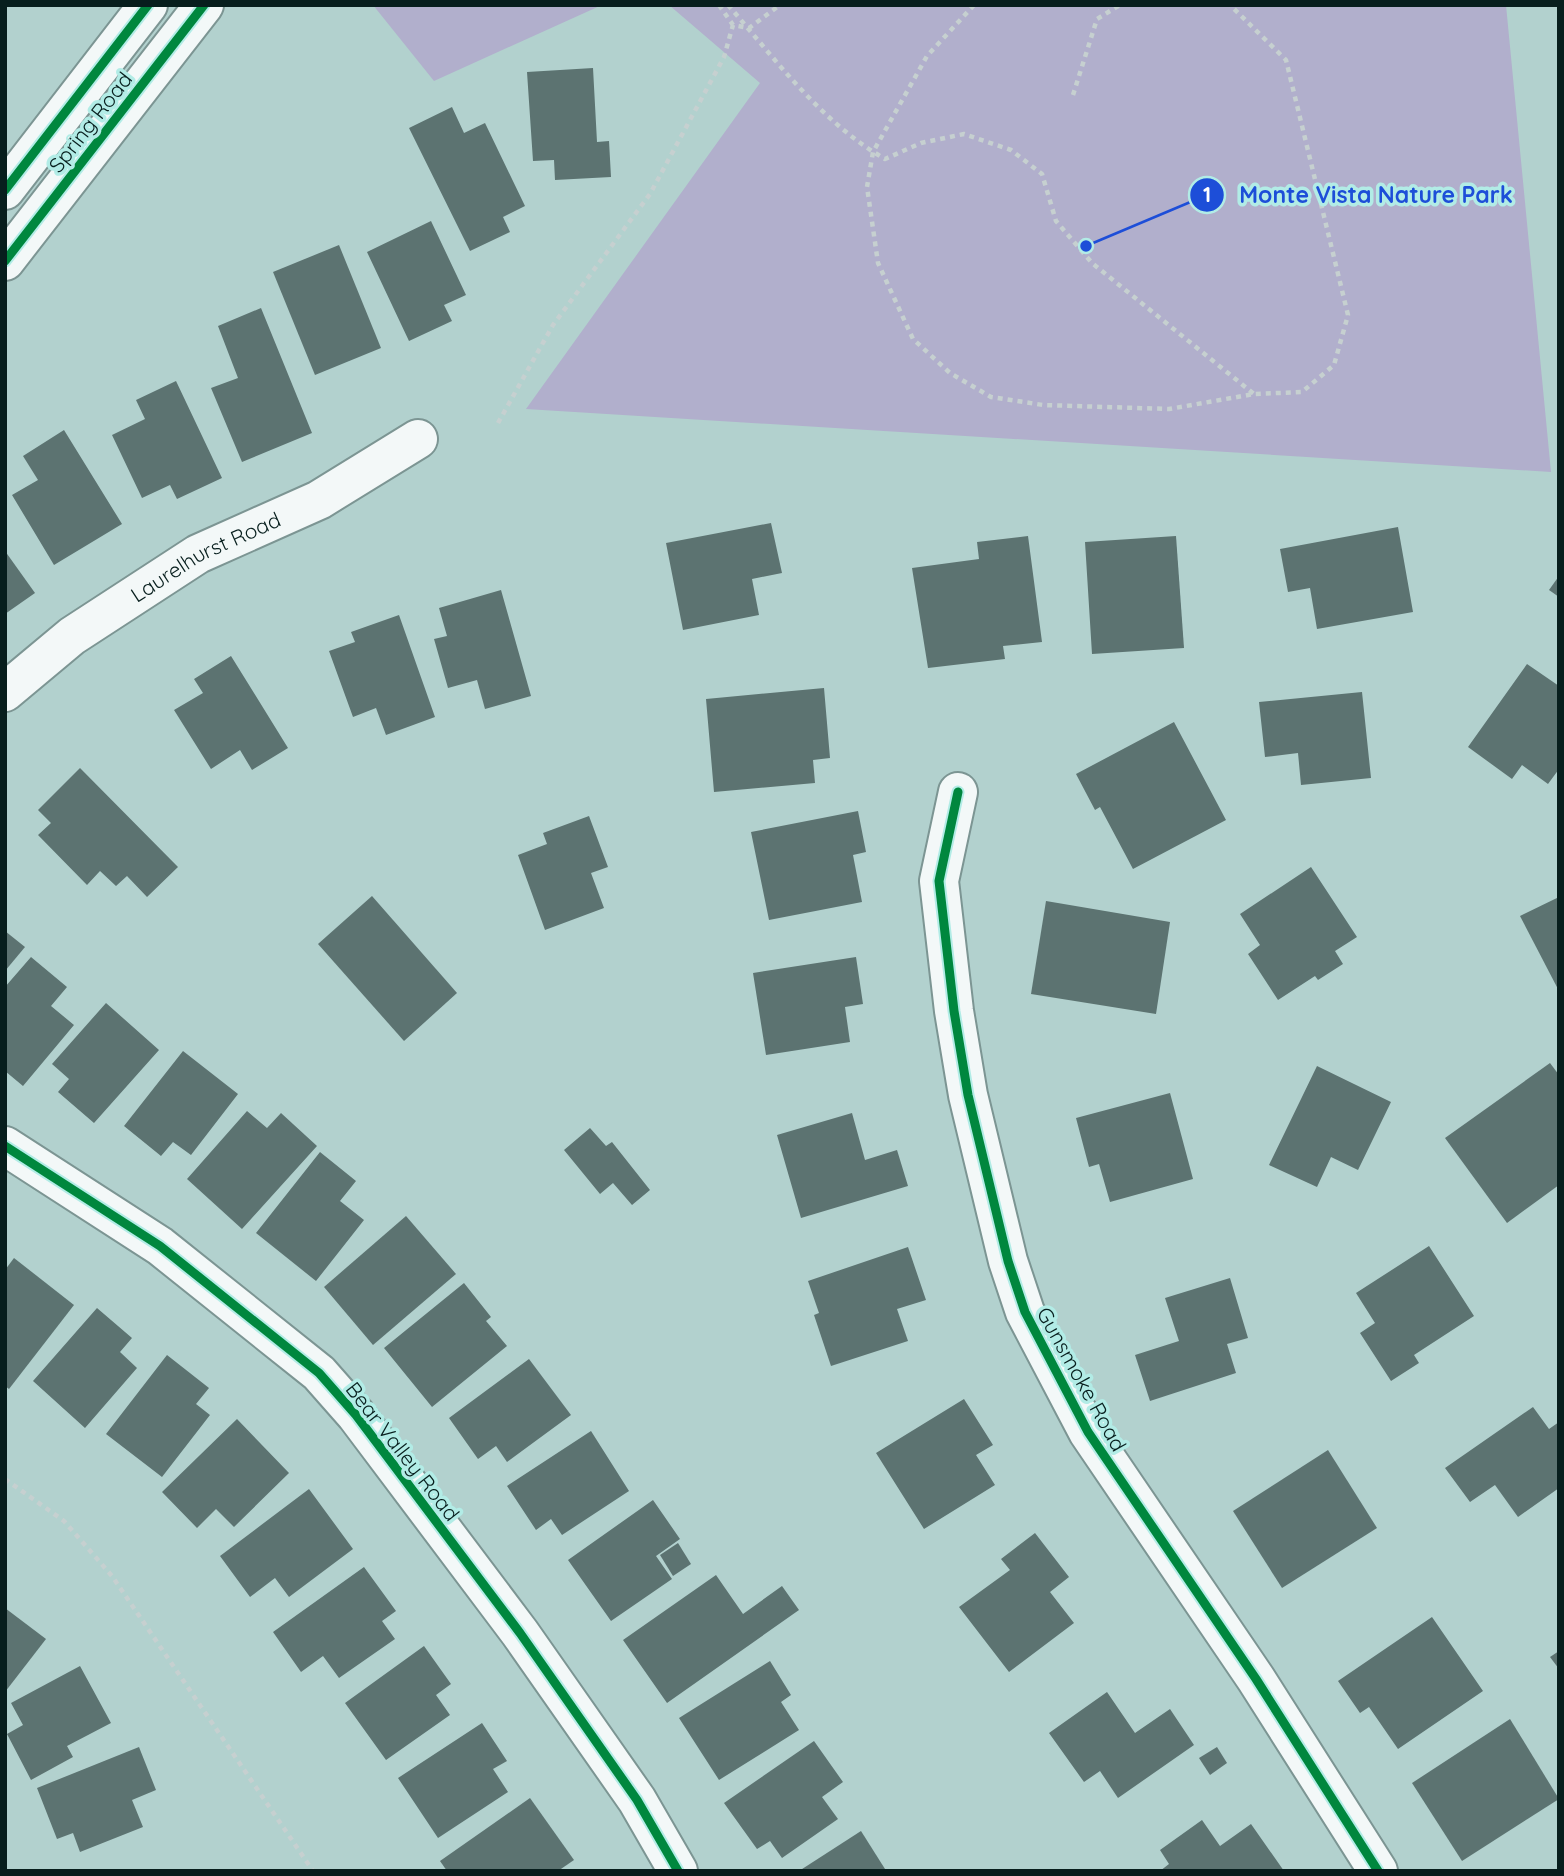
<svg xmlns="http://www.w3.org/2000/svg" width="1564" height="1876" viewBox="0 0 1564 1876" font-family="Quicksand,sans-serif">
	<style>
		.green { fill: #b1afcc }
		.building { fill: #5c7371 }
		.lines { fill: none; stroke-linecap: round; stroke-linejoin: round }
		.minor-casing { stroke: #7c9593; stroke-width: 42 }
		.secondary-casing { stroke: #7c9593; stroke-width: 42 }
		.path { stroke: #c6d0d0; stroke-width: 4.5; stroke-dasharray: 5 5; stroke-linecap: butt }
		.minor { stroke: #f3f8f8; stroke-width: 38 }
		.secondary { stroke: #f3f8f8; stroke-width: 38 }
		.cycleway-casing { stroke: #b2ece6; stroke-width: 13 }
		.cycleway { stroke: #00873e; stroke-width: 9 }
		.labels { text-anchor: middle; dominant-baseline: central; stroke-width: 7; stroke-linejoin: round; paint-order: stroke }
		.street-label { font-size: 21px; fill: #071e1d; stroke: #b2ece6 }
		.leader { fill: none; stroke: #1d4ed8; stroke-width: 2.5 }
		.callout-dot { fill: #1d4ed8; stroke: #b2ece6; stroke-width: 2.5 }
		.mark-label { font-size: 21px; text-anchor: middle; font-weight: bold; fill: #fff }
		.callout-label { font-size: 23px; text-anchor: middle; font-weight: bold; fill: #1d4ed8; stroke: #b2ece6; stroke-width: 7; stroke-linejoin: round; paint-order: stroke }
	</style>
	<rect width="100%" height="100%" fill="#b2d1ce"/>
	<g class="green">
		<polygon points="373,5 602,5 434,81"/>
		<polygon points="669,5 1506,5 1551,472 526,409 760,83"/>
	</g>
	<g class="building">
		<polygon points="593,68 597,142 609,141 611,177 555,180 554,160 533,161 527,72"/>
		<polygon points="452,107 464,133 485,123 525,206 503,217 510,232 470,251 409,128"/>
		<polygon points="431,221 466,295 444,305 452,321 409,341 367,252"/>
		<polygon points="339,245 381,348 315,375 273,272"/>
		<polygon points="261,308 312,433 242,462 211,388 238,378 218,326"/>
		<polygon points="176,381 222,478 177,499 170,485 142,498 112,435 145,419 136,400"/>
		<polygon points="64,430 122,524 54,565 12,495 38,480 23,456"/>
		<polygon points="771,523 782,573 752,579 759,615 683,630 666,543"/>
		<polygon points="1398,527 1413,612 1317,629 1310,588 1288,592 1280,549"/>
		<polygon points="1028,536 1042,642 1003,646 1005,659 928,668 912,568 979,559 977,542"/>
		<polygon points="1176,536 1184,648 1092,654 1085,542"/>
		<polygon points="5,551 35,593 5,614"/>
		<polygon points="1559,576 1559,597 1549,590"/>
		<polygon points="501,590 531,696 485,709 477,680 448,688 434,639 447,636 439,608"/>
		<polygon points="399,615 435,717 386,735 376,708 353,717 329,651 355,642 351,632"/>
		<polygon points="231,656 288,748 252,770 240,750 211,769 174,710 203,693 194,679"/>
		<polygon points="1527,664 1559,686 1559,769 1548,784 1522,765 1512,779 1468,747"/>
		<polygon points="824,688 830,758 813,760 815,783 714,792 706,699"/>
		<polygon points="1362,692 1371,778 1301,785 1298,753 1265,757 1259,702"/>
		<polygon points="1174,722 1226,820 1133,869 1100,807 1095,810 1076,774"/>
		<polygon points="80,768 178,867 147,897 127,876 116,886 100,871 87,885 38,835 51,823 38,810"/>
		<polygon points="858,811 866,852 853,855 862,902 769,920 751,832"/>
		<polygon points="589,816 608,867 591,873 604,908 545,930 518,855 547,844 543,833"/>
		<polygon points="1311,867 1357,937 1335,951 1343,964 1318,980 1315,976 1278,1000 1248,954 1260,945 1240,914"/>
		<polygon points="372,896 457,993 404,1041 318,944"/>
		<polygon points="1559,897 1559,991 1520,916"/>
		<polygon points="1046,901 1170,922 1156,1014 1031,994"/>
		<polygon points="5,931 25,947 5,971"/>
		<polygon points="31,957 67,987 51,1006 74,1025 23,1086 5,1071 5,987"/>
		<polygon points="856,957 863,1004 845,1007 850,1042 766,1055 753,973"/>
		<polygon points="106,1003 159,1050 94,1123 58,1092 69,1079 52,1064"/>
		<polygon points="183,1051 238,1094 191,1155 173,1142 161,1156 124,1126"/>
		<polygon points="1550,1063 1559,1075 1559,1185 1507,1223 1445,1138"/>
		<polygon points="1317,1066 1391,1102 1358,1170 1331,1157 1317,1187 1269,1165"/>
		<polygon points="1170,1093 1193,1179 1110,1202 1099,1164 1089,1167 1076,1118"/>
		<polygon points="247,1111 267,1128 281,1113 317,1146 242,1229 187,1179"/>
		<polygon points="852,1113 865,1160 897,1150 908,1186 801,1218 777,1135"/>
		<polygon points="590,1128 606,1146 612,1142 650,1190 632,1205 613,1183 600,1194 564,1150"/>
		<polygon points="320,1152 356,1181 340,1201 364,1220 316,1281 256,1233"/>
		<polygon points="406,1216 456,1274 373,1345 324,1287"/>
		<polygon points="1429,1246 1474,1316 1414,1355 1419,1363 1391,1381 1360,1333 1375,1323 1356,1293"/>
		<polygon points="908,1247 926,1300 897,1309 908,1341 831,1366 814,1315 819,1313 808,1281"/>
		<polygon points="14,1258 74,1305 9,1389 5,1386 5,1270"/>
		<polygon points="1230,1278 1248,1338 1227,1344 1236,1373 1150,1401 1135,1355 1179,1341 1165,1298"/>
		<polygon points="464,1283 491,1317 486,1321 507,1346 432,1407 384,1348"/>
		<polygon points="97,1308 132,1338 120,1352 137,1368 85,1428 33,1381"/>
		<polygon points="167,1355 209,1388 196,1404 210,1415 162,1477 106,1434"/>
		<polygon points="529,1359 571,1415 507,1462 496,1446 478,1459 449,1418"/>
		<polygon points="964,1399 993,1445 976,1455 995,1485 924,1529 876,1453"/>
		<polygon points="1533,1407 1549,1429 1559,1422 1559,1488 1518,1517 1495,1485 1470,1502 1445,1468"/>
		<polygon points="237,1419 289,1473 234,1527 216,1509 197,1528 162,1492"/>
		<polygon points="591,1431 629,1491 562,1535 551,1519 536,1530 507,1486"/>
		<polygon points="1328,1450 1377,1528 1282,1588 1233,1511"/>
		<polygon points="309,1489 353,1549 289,1597 275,1578 250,1597 220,1556"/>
		<polygon points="653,1500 680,1539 656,1556 672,1579 611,1621 568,1560"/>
		<polygon points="1035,1533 1069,1577 1050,1592 1074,1623 1009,1672 959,1607 1010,1570 1001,1559"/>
		<polygon points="678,1543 691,1564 673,1576 660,1555"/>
		<polygon points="364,1567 396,1611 382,1621 395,1639 339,1678 323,1656 301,1672 273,1632"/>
		<polygon points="716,1575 743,1614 782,1586 799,1610 667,1703 623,1640"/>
		<polygon points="5,1608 46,1639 5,1692"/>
		<polygon points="1432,1617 1483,1691 1398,1749 1369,1707 1360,1713 1338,1681"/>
		<polygon points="424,1646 451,1684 436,1695 450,1715 386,1760 345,1703"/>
		<polygon points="1559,1651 1559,1669 1550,1657"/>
		<polygon points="770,1661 791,1695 781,1702 799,1730 719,1780 679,1718"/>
		<polygon points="80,1666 111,1723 67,1746 73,1757 31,1780 7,1734 23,1725 11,1703"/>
		<polygon points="1107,1692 1135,1733 1170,1709 1194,1745 1118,1798 1100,1771 1084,1782 1049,1733"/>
		<polygon points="1510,1719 1559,1799 1462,1861 1412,1783"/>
		<polygon points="482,1723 507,1761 493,1769 508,1792 438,1838 398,1778"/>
		<polygon points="814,1741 843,1782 822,1797 838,1819 782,1858 770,1841 757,1849 724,1803"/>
		<polygon points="139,1747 156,1790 132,1800 143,1827 80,1852 73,1833 57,1839 37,1788"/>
		<polygon points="1217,1747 1227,1763 1210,1775 1199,1758"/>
		<polygon points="530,1798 574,1860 558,1871 447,1871 440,1861"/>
		<polygon points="1202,1820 1220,1846 1251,1824 1284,1871 1160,1871 1169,1864 1160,1850"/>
		<polygon points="861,1831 885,1869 883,1871 799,1871"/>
	</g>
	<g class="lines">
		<g class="minor-casing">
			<g id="minor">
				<path id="s1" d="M5 692 72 636 198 554 319 500 418 439"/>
				<polyline points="958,792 939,881 954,1011 968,1095 1008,1261 1025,1312 1088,1432 1256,1679 1378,1871"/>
				<polyline points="5,1146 160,1246 319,1373 356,1415 520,1633 637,1800 678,1871"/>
			</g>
		</g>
		<g class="secondary-casing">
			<g id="secondary">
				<polyline points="5,190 148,5"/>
				<polyline points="5,261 204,5"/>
			</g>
		</g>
		<g class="path">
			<polyline points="719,5 733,25 749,28 780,5"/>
			<path d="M728 5C776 60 821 122 885 159L921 143 964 134 1011 150 1042 174 1056 221 1092 263 1254 394"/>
			<polyline points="974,5 927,56 873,152 867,187 878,263 913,339 950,373 991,397 1043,405 1169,409 1254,394 1302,392 1334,365 1348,315 1286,60 1230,5"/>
			<polyline points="1073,95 1097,19 1120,5"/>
			<polyline points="498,423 553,325 650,194 724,57 733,25"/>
			<polyline points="5,1479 64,1521 112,1576 313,1871"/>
		</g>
		<use href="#minor" class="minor"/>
		<use href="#secondary" class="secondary"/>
		<g class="cycleway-casing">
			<g id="cycleway">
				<polyline points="5,190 148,5"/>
				<polyline points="5,261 204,5"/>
				<polyline points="958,792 939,881 954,1011 968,1095 1008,1261 1025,1312 1088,1432 1256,1679 1378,1871"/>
				<polyline points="5,1146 160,1246 319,1373 356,1415 520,1633 637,1800 678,1871"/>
			</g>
		</g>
		<use href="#cycleway" class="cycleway"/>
	</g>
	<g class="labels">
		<g class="street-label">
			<text transform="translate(90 122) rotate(-52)">Spring Road</text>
			<text stroke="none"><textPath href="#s1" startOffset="243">Laurelhurst Road</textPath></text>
			<text transform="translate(1082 1379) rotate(61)">Gunsmoke Road</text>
			<text transform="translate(403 1451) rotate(52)">Bear Valley Road</text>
		</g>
	</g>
	<path class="leader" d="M1086 246L1207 195"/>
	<g class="callout-dot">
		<circle cx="1086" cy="246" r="7"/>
		<circle cx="1207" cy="195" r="18"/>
	</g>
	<g class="mark-label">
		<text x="1207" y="202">1</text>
	</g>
	<g class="callout-label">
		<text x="1376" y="203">Monte Vista Nature Park</text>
	</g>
	<rect width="1564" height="1876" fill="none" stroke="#071e1d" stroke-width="14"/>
</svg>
